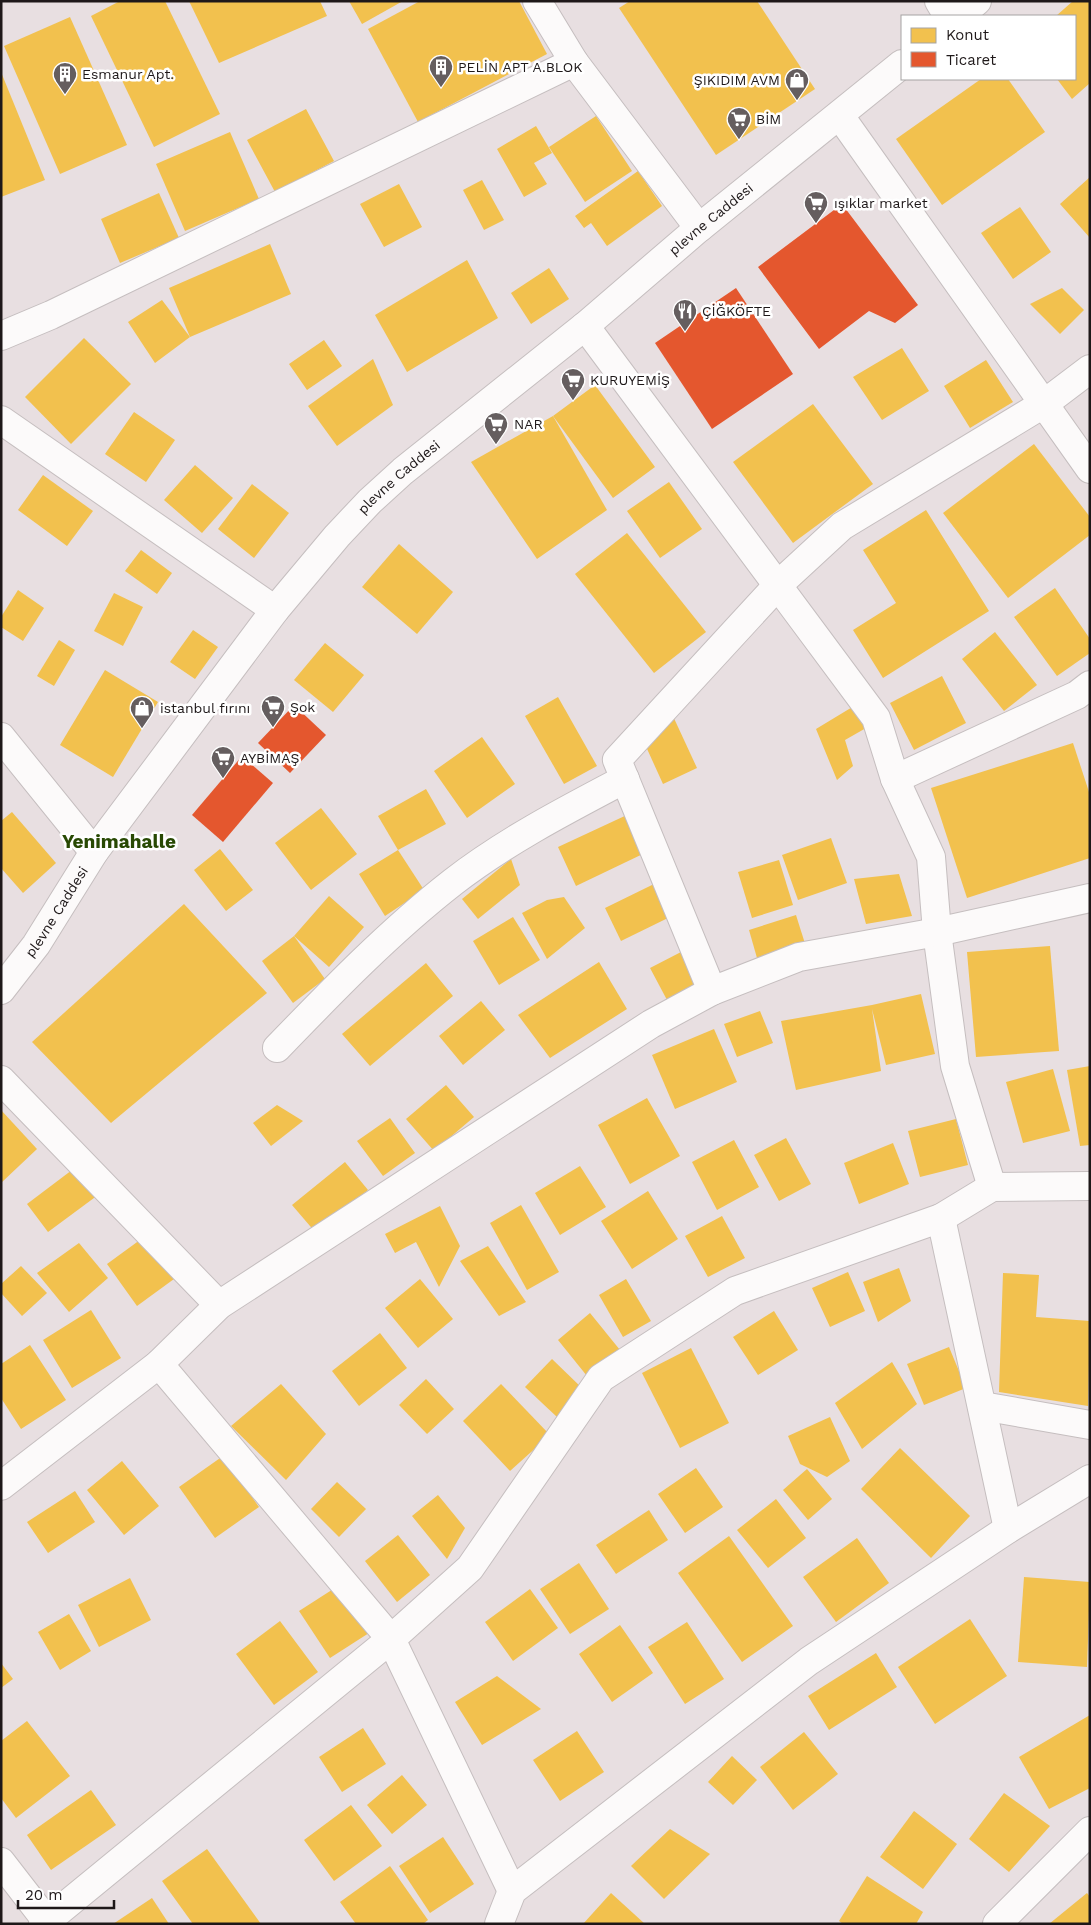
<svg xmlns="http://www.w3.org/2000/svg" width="1091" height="1925" viewBox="0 0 1091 1925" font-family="'Work Sans',sans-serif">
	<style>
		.homes { fill: #f2c14e }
		.shops { fill: #e4572e }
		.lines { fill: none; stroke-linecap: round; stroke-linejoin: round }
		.street-casing { stroke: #c5bebf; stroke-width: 30 }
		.secondary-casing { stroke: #c5bebf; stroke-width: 30 }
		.street { stroke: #fcfafa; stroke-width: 28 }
		.secondary { stroke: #fcfafa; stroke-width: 28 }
		.labels { text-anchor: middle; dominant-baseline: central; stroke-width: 5; stroke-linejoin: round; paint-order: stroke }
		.poi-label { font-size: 14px; fill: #1e1819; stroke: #fff; text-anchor: start }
		.street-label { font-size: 14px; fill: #1e1819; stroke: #fff }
		.district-label { font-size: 19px; font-weight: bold; fill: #284903; stroke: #fff }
	</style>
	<rect width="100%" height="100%" fill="#e8dfe1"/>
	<g class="homes">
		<polygon points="120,1 165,1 220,114 154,147 91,16"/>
		<polygon points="189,1 320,1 327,16 219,63"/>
		<polygon points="349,1 403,1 362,24"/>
		<polygon points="420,1 519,1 547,54 418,122 368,29"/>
		<polygon points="630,1 757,1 815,89 716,155 619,8"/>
		<polygon points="1073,1 1090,1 1090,83 1072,99 1057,79 1075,79 1075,16 1056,16"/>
		<polygon points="70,17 127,145 60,174 4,46"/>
		<polygon points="1,72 45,180 1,197"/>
		<polygon points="981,79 1008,79 1045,132 942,205 896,139"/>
		<polygon points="306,109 334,161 275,192 247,140"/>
		<polygon points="596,116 632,171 585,202 549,147"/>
		<polygon points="536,126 552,153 534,163 547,184 524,197 497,149"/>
		<polygon points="230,132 259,199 185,231 156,164"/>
		<polygon points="638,171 662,206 607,246 591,223 584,228 575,216"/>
		<polygon points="1090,177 1090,238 1060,204"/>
		<polygon points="482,180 504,220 484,230 463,190"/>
		<polygon points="399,184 422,227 384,247 360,204"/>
		<polygon points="159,193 179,238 120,263 101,219"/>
		<polygon points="1020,207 1051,252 1013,279 981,233"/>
		<polygon points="270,244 291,294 190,337 169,288"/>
		<polygon points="467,260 498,318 407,372 375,315"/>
		<polygon points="549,268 569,299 531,324 511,293"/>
		<polygon points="1062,288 1084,310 1060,334 1030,304"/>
		<polygon points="162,300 190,337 155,363 128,322"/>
		<polygon points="84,338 131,384 71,444 25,397"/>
		<polygon points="324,340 342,366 307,390 289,364"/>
		<polygon points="902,348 929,391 882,420 853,377"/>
		<polygon points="373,359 393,405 337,446 308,406"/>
		<polygon points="986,360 1013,402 970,428 944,386"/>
		<polygon points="595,385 655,467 613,498 553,416"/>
		<polygon points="813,404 873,484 793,543 733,462"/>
		<polygon points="134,412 175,440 146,482 105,454"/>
		<polygon points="553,416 607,510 537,559 471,462"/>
		<polygon points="1034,444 1090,517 1090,535 1008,598 943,513"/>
		<polygon points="195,465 233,498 202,533 164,500"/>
		<polygon points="43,475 93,511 67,546 18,510"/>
		<polygon points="669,482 702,529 660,558 627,511"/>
		<polygon points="252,484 289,513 254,558 218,529"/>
		<polygon points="926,510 989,611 883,678 853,630 896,603 863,550"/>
		<polygon points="627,533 706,632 654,673 575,574"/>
		<polygon points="399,544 453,592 417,634 362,587"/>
		<polygon points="141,550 172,573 157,594 125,571"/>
		<polygon points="1055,588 1090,639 1090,653 1057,676 1014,617"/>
		<polygon points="18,590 44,608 23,641 1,627 1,617"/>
		<polygon points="114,593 143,607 123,646 94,631"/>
		<polygon points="193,630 218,647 195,679 170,662"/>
		<polygon points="995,632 1037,685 1004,711 962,659"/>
		<polygon points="59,640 75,650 54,686 37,676"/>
		<polygon points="325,643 364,675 333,712 294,680"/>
		<polygon points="105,670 158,702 113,777 60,745"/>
		<polygon points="942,676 966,723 914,750 890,703"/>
		<polygon points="558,697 597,766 564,784 525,716"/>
		<polygon points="854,706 866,728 845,740 853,766 837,780 816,729"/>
		<polygon points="672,714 697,768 663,784 643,740"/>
		<polygon points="482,737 515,784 467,818 434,771"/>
		<polygon points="1073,743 1090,795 1090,858 967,898 931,788"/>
		<polygon points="426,789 446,824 398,850 378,816"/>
		<polygon points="321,808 357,854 311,890 275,843"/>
		<polygon points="12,812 56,863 23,893 1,868 1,821"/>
		<polygon points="629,814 647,852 576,886 558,847"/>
		<polygon points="831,838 847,883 798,900 782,855"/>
		<polygon points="220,849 253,890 226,911 194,870"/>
		<polygon points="398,850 424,890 385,916 359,874"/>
		<polygon points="511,859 520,885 478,919 462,899"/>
		<polygon points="779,860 793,905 752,918 738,872"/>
		<polygon points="899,874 912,916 866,924 854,879"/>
		<polygon points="654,884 670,917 621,941 605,908"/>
		<polygon points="329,896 364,927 329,967 294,936"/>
		<polygon points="564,897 585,928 547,959 522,913 547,900"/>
		<polygon points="184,904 267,993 111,1123 32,1042"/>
		<polygon points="796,915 807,950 759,965 749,930"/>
		<polygon points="513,917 540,960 499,985 473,941"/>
		<polygon points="294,936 325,979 293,1003 262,961"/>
		<polygon points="1050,946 1059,1051 976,1057 967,952"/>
		<polygon points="681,952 698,984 667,1000 650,968"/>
		<polygon points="599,962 627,1009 550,1058 518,1015"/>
		<polygon points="426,963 453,996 370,1066 342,1034"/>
		<polygon points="921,994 935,1054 886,1065 872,1009 881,1071 796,1090 781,1021 872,1005"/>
		<polygon points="481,1001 505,1030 463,1065 439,1036"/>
		<polygon points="760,1011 773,1043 737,1057 724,1024"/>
		<polygon points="714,1029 737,1082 675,1109 652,1055"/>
		<polygon points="1090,1066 1090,1145 1080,1146 1067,1070"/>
		<polygon points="1053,1069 1070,1131 1023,1143 1006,1082"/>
		<polygon points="446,1085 474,1117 434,1151 406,1119"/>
		<polygon points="647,1098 680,1156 630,1184 598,1125"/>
		<polygon points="277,1105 303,1121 271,1146 253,1123"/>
		<polygon points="1,1110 37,1149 1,1183"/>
		<polygon points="390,1118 415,1153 383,1176 357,1141"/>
		<polygon points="956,1119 968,1165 920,1177 908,1131"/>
		<polygon points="786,1138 811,1184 779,1201 754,1155"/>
		<polygon points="734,1140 759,1187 717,1210 692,1162"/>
		<polygon points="893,1143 909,1184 859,1204 844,1163"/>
		<polygon points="345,1162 368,1190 316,1233 292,1205"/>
		<polygon points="580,1166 606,1207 560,1235 535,1193"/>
		<polygon points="76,1167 98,1195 48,1232 27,1204"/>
		<polygon points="648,1191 678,1239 632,1269 601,1221"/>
		<polygon points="521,1205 559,1272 527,1290 490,1223"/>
		<polygon points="440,1206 460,1246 439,1287 416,1242 395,1253 385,1234"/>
		<polygon points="722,1216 745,1258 708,1277 685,1236"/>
		<polygon points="144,1237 174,1279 137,1306 107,1264"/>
		<polygon points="79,1243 108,1278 69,1312 37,1273"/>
		<polygon points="488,1246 526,1302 499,1316 460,1261"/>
		<polygon points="21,1266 47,1293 22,1316 1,1293 1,1284"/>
		<polygon points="899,1268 911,1301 878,1322 863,1282"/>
		<polygon points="848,1272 865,1311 830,1327 812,1288"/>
		<polygon points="1003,1273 1039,1275 1036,1317 1090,1321 1088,1406 999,1392"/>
		<polygon points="420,1279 453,1319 418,1348 385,1308"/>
		<polygon points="626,1279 651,1321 623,1337 599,1295"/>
		<polygon points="91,1310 121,1358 72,1388 43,1340"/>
		<polygon points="774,1311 798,1350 758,1375 733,1337"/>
		<polygon points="590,1313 620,1350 587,1376 558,1340"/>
		<polygon points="380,1333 407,1368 359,1406 332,1371"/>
		<polygon points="30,1345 66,1400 21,1429 1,1398 1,1364"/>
		<polygon points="949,1347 966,1388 924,1405 907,1364"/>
		<polygon points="691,1348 729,1423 680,1448 642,1373"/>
		<polygon points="552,1359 583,1389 557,1417 525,1387"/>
		<polygon points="892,1362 917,1404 862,1449 835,1403"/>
		<polygon points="426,1379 454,1409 427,1434 399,1405"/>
		<polygon points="281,1384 326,1434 286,1480 231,1426"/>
		<polygon points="501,1384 550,1435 510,1471 463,1421"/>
		<polygon points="830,1417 850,1461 827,1477 800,1464 788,1436"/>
		<polygon points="900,1448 970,1516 931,1558 861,1489"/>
		<polygon points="223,1456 259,1507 215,1538 179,1487"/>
		<polygon points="122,1461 159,1506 124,1535 87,1490"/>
		<polygon points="696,1468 723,1507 685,1533 658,1494"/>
		<polygon points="807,1469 832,1499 808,1520 783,1490"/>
		<polygon points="337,1482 366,1509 339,1537 311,1509"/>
		<polygon points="75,1491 95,1522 48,1553 27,1522"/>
		<polygon points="438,1495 465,1528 447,1559 412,1516"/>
		<polygon points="776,1499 806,1538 768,1568 737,1530"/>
		<polygon points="649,1510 668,1540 616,1574 596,1545"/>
		<polygon points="398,1535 430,1575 397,1602 365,1561"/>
		<polygon points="729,1536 793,1626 742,1662 678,1573"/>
		<polygon points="857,1538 889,1583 836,1622 803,1577"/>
		<polygon points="579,1563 609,1609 570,1634 540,1589"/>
		<polygon points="1024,1577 1090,1582 1087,1667 1018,1662"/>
		<polygon points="130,1578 151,1620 99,1647 78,1605"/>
		<polygon points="338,1586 369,1633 330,1658 299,1611"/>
		<polygon points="530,1589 558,1628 513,1661 485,1622"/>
		<polygon points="69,1614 91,1651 60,1670 38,1632"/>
		<polygon points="970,1619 1007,1676 935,1724 898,1667"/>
		<polygon points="280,1621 318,1672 274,1705 236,1654"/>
		<polygon points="687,1622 724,1679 685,1704 648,1647"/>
		<polygon points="620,1625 653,1673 612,1702 579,1654"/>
		<polygon points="876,1653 897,1687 829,1730 808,1696"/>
		<polygon points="1,1663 13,1679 1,1688"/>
		<polygon points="497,1676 541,1709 482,1745 455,1702"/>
		<polygon points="1090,1715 1090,1788 1049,1809 1019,1757"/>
		<polygon points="27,1721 70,1776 16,1818 1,1798 1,1741"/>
		<polygon points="363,1728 386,1764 342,1792 319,1757"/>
		<polygon points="577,1731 604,1772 560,1801 533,1760"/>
		<polygon points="804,1732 838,1774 793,1810 760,1767"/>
		<polygon points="732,1756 757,1780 733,1805 708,1782"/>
		<polygon points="402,1775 427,1805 392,1834 367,1805"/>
		<polygon points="91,1790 116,1825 51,1870 27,1835"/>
		<polygon points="1004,1793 1050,1826 1009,1872 969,1839"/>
		<polygon points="351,1805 382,1846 334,1881 304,1840"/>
		<polygon points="914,1811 957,1844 923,1889 880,1857"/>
		<polygon points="670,1829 710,1854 664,1899 631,1866"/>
		<polygon points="443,1837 474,1884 430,1913 399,1866"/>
		<polygon points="207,1849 261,1924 193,1924 162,1881"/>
		<polygon points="390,1866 428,1920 423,1924 356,1924 340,1902"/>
		<polygon points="867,1876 923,1912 916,1924 843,1924 839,1921"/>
		<polygon points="611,1893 645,1924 583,1924"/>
		<polygon points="1087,1893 1090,1897 1090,1924 1049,1924"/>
		<polygon points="152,1898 169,1924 113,1924"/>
	</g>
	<g class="shops">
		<polygon points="842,204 918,305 895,323 869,311 819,349 758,267"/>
		<polygon points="736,288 793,374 712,429 655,343"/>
		<polygon points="294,705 326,735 290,773 258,743"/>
		<polygon points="242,756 273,783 223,842 192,815"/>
	</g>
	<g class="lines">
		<g class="street-casing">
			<g id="street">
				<polyline points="537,1 574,62 699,228"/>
				<polyline points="939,1 948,16"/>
				<polyline points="840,116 1090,469"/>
				<polyline points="585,326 876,718 895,779 931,857 937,932 955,1066 992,1187"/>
				<polyline points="1,336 51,315 574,62"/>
				<polyline points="1,420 275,610"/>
				<polyline points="1,737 94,852"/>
				<polyline points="895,779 1077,695 1090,685"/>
				<polyline points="712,991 617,760 778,585 842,526 1045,403 1090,369"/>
				<path d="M277 1048C333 990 389 932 453 882 506 841 566 810 625 779"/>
				<polyline points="1,1080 219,1305"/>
				<polyline points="941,1218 1008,1529"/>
				<polyline points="159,1364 391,1639 512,1891"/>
				<polyline points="982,1406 1090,1425"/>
				<polyline points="1,1486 159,1364 219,1305 651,1024 712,991 799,957 937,932 1090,898"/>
				<polyline points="43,1924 391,1639 470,1568 601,1378 735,1291 941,1218 992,1187 1090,1186"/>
				<polyline points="499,1924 512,1891 809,1661 1008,1529 1090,1479"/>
				<polyline points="997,1924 1090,1831"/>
			</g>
		</g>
		<g class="secondary-casing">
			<g id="secondary">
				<polyline points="959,16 977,1"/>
				<path id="s1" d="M1 990 36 945 94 852 275 610 337 536 370 501 403 471 585 326 699 228 902 64"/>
				<polyline points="1,1862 49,1924"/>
			</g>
		</g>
		<use href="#street" class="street"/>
		<use href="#secondary" class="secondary"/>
	</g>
	<defs>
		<g id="building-pin" transform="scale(1.25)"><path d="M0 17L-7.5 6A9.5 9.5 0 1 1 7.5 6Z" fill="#655e5f" stroke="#fff"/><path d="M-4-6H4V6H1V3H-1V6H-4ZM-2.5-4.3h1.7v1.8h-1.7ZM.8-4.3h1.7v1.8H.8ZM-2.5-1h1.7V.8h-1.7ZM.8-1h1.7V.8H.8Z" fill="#fff"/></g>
		<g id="shop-pin" transform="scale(1.25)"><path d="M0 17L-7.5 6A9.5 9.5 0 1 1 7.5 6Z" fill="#655e5f" stroke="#fff"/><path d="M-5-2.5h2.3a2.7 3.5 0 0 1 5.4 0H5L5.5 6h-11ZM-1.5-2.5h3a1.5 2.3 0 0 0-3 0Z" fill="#fff"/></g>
		<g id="supermarket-pin" transform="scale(1.25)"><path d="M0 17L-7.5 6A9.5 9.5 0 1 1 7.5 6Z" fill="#655e5f" stroke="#fff"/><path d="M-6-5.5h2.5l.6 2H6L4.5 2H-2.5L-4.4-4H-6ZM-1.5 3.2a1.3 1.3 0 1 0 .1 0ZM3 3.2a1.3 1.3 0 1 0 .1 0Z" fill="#fff"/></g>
		<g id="restaurant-pin" transform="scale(1.25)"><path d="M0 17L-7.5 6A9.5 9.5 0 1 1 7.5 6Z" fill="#655e5f" stroke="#fff"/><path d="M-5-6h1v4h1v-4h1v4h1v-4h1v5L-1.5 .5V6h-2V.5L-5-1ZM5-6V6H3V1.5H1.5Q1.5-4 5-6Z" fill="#fff"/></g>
	</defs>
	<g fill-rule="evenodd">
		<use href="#building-pin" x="441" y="67"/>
		<use href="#building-pin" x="65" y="74"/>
		<use href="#shop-pin" x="797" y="80"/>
		<use href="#supermarket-pin" x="739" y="119"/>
		<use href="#supermarket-pin" x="816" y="203"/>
		<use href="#restaurant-pin" x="685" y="311"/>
		<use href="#supermarket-pin" x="573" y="380"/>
		<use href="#supermarket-pin" x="496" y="424"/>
		<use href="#supermarket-pin" x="273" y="707"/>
		<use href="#shop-pin" x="142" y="708"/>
		<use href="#supermarket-pin" x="223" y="758"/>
	</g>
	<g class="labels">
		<g class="poi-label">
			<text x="458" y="67">PELİN APT A.BLOK</text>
			<text x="82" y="74">Esmanur Apt.</text>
			<text x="780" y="80" text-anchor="end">ŞIKIDIM AVM</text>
			<text x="756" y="119">BİM</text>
			<text x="834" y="203">ışıklar market</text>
			<text x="702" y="311">ÇİĞKÖFTE</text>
			<text x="590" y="380">KURUYEMİŞ</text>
			<text x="514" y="424">NAR</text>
			<text x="290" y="707">Şok</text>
			<text x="160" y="708">istanbul fırını</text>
			<text x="240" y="758">AYBİMAŞ</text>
		</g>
		<g class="street-label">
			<text stroke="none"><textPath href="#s1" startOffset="1056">plevne Caddesi</textPath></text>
			<text stroke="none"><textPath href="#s1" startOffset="651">plevne Caddesi</textPath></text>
			<text stroke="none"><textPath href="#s1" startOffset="96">plevne Caddesi</textPath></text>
		</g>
		<g class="district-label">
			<text x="119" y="841">Yenimahalle</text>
		</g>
	</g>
	<rect width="1091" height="1925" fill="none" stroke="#1e1819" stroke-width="5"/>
	<rect x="901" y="15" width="175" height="65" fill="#ffffff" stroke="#a5a3a3"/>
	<rect x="911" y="28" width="25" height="15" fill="#f2c14e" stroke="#a5a3a3"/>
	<text x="946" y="40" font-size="15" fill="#1e1819">Konut</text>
	<rect x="911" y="52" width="25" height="15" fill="#e4572e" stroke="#a5a3a3"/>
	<text x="946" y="65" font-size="15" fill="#1e1819">Ticaret</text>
	<path d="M18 1900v8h96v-8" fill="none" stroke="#1e1819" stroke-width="2.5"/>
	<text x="25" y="1900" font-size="15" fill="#1e1819" stroke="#ffffff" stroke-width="4" paint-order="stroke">20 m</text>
</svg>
